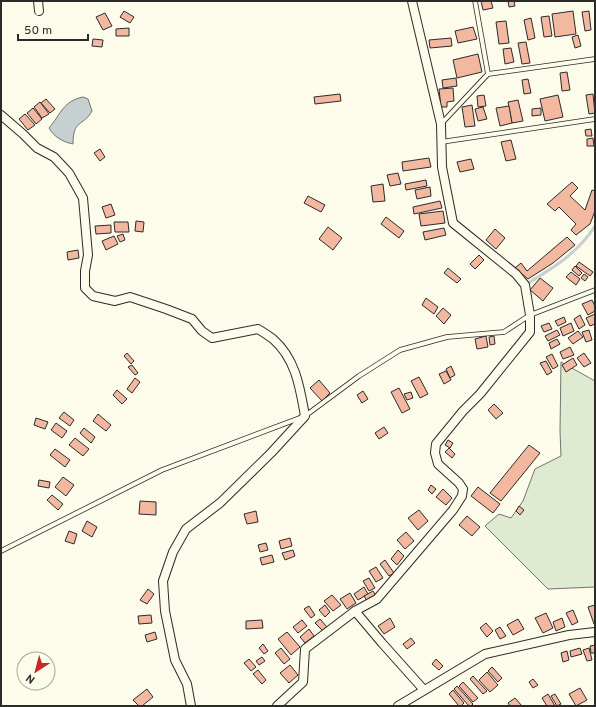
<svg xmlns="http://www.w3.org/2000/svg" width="596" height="707" viewBox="0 0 596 707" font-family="Overpass,sans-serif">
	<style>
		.green { fill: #deebd1; stroke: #74746e }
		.water { fill: #c7d0d0; stroke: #74746e }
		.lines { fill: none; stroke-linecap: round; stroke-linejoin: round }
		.stream { stroke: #c7d0d0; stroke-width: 3 }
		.building { fill: #f2b8a0; stroke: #2b2b2b }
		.lane-casing { stroke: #2b2b2b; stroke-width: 5.5 }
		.street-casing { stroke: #2b2b2b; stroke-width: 10 }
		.lane { stroke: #fdfbea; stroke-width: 4 }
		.street { stroke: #fdfbea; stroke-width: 8 }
	</style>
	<rect width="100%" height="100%" fill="#fdfbea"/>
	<polygon class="green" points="561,362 595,381 595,587 548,589 485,526 499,514 511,518 523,501 535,469 561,456 560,431"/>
	<path class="water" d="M83 97 88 99 92 111C83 127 73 119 73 144 63 142 54 137 49 128 61 114 63 101 83 97Z"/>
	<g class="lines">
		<path class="stream" d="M525 285C553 268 577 254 595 226"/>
	</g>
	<g class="building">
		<polygon points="481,1 491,1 493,8 483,10"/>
		<polygon points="508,1 514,1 515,6 509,7"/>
		<polygon points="124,11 134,17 130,23 120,17"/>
		<polygon points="573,11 576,34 555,37 552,14"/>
		<polygon points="589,11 591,30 585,31 582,12"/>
		<polygon points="105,13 112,26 103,30 96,17"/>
		<polygon points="549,16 552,36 544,37 541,17"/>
		<polygon points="531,18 535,38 528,40 524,20"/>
		<polygon points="506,21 509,43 499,44 496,22"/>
		<polygon points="473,27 477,39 458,43 455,31"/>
		<polygon points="129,28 129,36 116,36 116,29"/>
		<polygon points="578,35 581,46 575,48 572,37"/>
		<polygon points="451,38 452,46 430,48 429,40"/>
		<polygon points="93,39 103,40 102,47 92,46"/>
		<polygon points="526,42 530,63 522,64 518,43"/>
		<polygon points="511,48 514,62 505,64 503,49"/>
		<polygon points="478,54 482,72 457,78 453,60"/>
		<polygon points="567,72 570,90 562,91 560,73"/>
		<polygon points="456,78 457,86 443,88 442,80"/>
		<polygon points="528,79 531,93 524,94 522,80"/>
		<polygon points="453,88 454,101 447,102 447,107 441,107 439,89"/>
		<polygon points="340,94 341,101 315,104 314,97"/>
		<polygon points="593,94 595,113 589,114 586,95"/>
		<polygon points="484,95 486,106 478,107 477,96"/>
		<polygon points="558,95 563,117 545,121 540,99"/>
		<polygon points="46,99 55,109 50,113 41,103"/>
		<polygon points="518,100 523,121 512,123 508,102"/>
		<polygon points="40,102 49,114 42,118 34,107"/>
		<polygon points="472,105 475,126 465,127 462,107"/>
		<polygon points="509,106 512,123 500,126 496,108"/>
		<polygon points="483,107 487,119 478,121 475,109"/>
		<polygon points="33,108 42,119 36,124 27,113"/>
		<polygon points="541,108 541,115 532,116 532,109"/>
		<polygon points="25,114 35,125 28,130 19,119"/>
		<polygon points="591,129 592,136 586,136 585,130"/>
		<polygon points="593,138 594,146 587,146 587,139"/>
		<polygon points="511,140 516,159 506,161 501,142"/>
		<polygon points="100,149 105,157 100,161 94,153"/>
		<polygon points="429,158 431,167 403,171 402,162"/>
		<polygon points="471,159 474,169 460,172 457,162"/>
		<polygon points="398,173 401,184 390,186 387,175"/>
		<polygon points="426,180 427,186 406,190 405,184"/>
		<polygon points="572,182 578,188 570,196 585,210 592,190 595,191 595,211 590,224 576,235 571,230 576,224 559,207 555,211 547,204"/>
		<polygon points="383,184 385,201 373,202 371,186"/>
		<polygon points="430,187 431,196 417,199 415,190"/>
		<polygon points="308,196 325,205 321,212 304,203"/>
		<polygon points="440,201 442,208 414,214 413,207"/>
		<polygon points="111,204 115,215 106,218 102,207"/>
		<polygon points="443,211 445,223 421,226 419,214"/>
		<polygon points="386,217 404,231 399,238 381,224"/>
		<polygon points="136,221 144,222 143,232 135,231"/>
		<polygon points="114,222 128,222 129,232 115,232"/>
		<polygon points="111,225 111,233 96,234 95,226"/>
		<polygon points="328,227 342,238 333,250 319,239"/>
		<polygon points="444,228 446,235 425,240 423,232"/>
		<polygon points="495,229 505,238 496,249 486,240"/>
		<polygon points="123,234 125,240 120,242 117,236"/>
		<polygon points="114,236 118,244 106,250 102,241"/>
		<polygon points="567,237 575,245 553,263 528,279 515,268 521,263 527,271"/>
		<polygon points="78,250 79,258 68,260 67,252"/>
		<polygon points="479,255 484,260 475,269 470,264"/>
		<polygon points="579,262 593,272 590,276 576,266"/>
		<polygon points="575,266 582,273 579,276 572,270"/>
		<polygon points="448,268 461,279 457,283 444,273"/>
		<polygon points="571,272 580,279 576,285 566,277"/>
		<polygon points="584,274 588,277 585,281 581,278"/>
		<polygon points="540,278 553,288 543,301 530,290"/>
		<polygon points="426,298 438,307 434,314 422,305"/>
		<polygon points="592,300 595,306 595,311 588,315 582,304"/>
		<polygon points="443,308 451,315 444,324 436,316"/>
		<polygon points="595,314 595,324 590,326 586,318"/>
		<polygon points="580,315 585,325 579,329 574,319"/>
		<polygon points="564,317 566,322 558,326 555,321"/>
		<polygon points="549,323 552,329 544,332 541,326"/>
		<polygon points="571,323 574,331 563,336 560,328"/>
		<polygon points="557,330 560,335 548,341 545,336"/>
		<polygon points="589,330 592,340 586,342 582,332"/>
		<polygon points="578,331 583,337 573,344 568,338"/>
		<polygon points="486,336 488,347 477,349 475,339"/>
		<polygon points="494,336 495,344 490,345 489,337"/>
		<polygon points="557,339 560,344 551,349 549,343"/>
		<polygon points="570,347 574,355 563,359 560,352"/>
		<polygon points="127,353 134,361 131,364 124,356"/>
		<polygon points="584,353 591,363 584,367 577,358"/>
		<polygon points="552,354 558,366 553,369 546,357"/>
		<polygon points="573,358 577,365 566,372 562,365"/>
		<polygon points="546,361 552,372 547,375 540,363"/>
		<polygon points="132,365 138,373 135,375 128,367"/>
		<polygon points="451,366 455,375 450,378 446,369"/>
		<polygon points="446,371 451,380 444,384 439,374"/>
		<polygon points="419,377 428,394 420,398 411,381"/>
		<polygon points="135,378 140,382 132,393 127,389"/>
		<polygon points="319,380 330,393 322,401 310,388"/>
		<polygon points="399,388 410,409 402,413 391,392"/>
		<polygon points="117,390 127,399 122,404 113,395"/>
		<polygon points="363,391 368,399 362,403 357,395"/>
		<polygon points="411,392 413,398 407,400 404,394"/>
		<polygon points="494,404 503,413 496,419 488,410"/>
		<polygon points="64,412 74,420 70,426 59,418"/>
		<polygon points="98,414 111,425 106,431 93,421"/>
		<polygon points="36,418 48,422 45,429 34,425"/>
		<polygon points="56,423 67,431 62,438 51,430"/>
		<polygon points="384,427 388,433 379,439 375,433"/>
		<polygon points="84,428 95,437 91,443 80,433"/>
		<polygon points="75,438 89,449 83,456 69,445"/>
		<polygon points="448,440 453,443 450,448 445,445"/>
		<polygon points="529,445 540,453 501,501 490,493"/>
		<polygon points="449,448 455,454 452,458 445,452"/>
		<polygon points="55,449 70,460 65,467 50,455"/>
		<polygon points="63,477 74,485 66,496 55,487"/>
		<polygon points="39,480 50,482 49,488 38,486"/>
		<polygon points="431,485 436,489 432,494 428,490"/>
		<polygon points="478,487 500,504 493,513 471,496"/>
		<polygon points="443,489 452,498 446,505 436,497"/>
		<polygon points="52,495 63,504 58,510 47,500"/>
		<polygon points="140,501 156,502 156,515 139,514"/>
		<polygon points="519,506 524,510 520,515 516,511"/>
		<polygon points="419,510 428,521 418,530 408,518"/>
		<polygon points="256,511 258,522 247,524 244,514"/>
		<polygon points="467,516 480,527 472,536 459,525"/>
		<polygon points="87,521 97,527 92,537 82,531"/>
		<polygon points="69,531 77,534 74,544 65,541"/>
		<polygon points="406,532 414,541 405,549 397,540"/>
		<polygon points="290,538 292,546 281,549 279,541"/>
		<polygon points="266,543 268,550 260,552 258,545"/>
		<polygon points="293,550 295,556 285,560 282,553"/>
		<polygon points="398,550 404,556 397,565 391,559"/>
		<polygon points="272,555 274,562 262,565 260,558"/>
		<polygon points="385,560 394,573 389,576 380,564"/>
		<polygon points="376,567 383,578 376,582 369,571"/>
		<polygon points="369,578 375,588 369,591 363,581"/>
		<polygon points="364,587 368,594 358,600 354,594"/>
		<polygon points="148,589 154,594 147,604 140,600"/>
		<polygon points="373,591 376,596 367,601 364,596"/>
		<polygon points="350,593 356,603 347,609 340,599"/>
		<polygon points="332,595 341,605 333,611 324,601"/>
		<polygon points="325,605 330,612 325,617 319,610"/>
		<polygon points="595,605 595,623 594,624 588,607"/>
		<polygon points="309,606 315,615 311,618 304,609"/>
		<polygon points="573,610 578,622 572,625 566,613"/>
		<polygon points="546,613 553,628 543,633 535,618"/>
		<polygon points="151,615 152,623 139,624 138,616"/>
		<polygon points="390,618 395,627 384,634 378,626"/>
		<polygon points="562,618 565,627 556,631 553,622"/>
		<polygon points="320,619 327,627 323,631 315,623"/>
		<polygon points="518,619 524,629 513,635 507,625"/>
		<polygon points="262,620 263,628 246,629 246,621"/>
		<polygon points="302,620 307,626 298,633 293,627"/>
		<polygon points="486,623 493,631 487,637 480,628"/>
		<polygon points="500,627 506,636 500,639 495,630"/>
		<polygon points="309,629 314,636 305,643 300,637"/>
		<polygon points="155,632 157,639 147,642 145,635"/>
		<polygon points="287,632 300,647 291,655 278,639"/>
		<polygon points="411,638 415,643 407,649 403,644"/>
		<polygon points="263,644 268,651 264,654 259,648"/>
		<polygon points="595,645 595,653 591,653 590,646"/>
		<polygon points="281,648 290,659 284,664 275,653"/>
		<polygon points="580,648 582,654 571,657 570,651"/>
		<polygon points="589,648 592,660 587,661 583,650"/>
		<polygon points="567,651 569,660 563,662 561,653"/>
		<polygon points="262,657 265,661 259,665 256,661"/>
		<polygon points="249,659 256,667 251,671 244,663"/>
		<polygon points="436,659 443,666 439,670 432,664"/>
		<polygon points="290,665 298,675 289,683 280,673"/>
		<polygon points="492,667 502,678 498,682 488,671"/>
		<polygon points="258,670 266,680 262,684 253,674"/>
		<polygon points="487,672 498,685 490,692 479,680"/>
		<polygon points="473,676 487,691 483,694 470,679"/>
		<polygon points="533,679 538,685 533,688 529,682"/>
		<polygon points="463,682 478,698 473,702 459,686"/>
		<polygon points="457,686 473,704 471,706 469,706 454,689"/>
		<polygon points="580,688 587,700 576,706 569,694"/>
		<polygon points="147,689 153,697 142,706 139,706 133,700"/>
		<polygon points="453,690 464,703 461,706 459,706 449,694"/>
		<polygon points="548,694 555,706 547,706 542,698"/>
		<polygon points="555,694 561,704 557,706 551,696"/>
		<polygon points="515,698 522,706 510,706 508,703"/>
	</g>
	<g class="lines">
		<g class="lane-casing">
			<g id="lane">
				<polyline points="475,1 488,74"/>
				<polyline points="441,124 488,74 595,59"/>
				<polyline points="441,142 595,119"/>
				<polyline points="1,551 162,470 305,416 359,376 400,350 447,337 504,332 530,315 595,290"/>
			</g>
		</g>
		<g class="street-casing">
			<g id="street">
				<polyline points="38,1 39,11"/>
				<path d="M1 115 23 134 37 148 54 157 69 173 83 198 88 255 85 271V288L93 296 115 301 130 297 166 309 192 319 202 331 212 338 258 329C263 332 269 336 273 339 296 359 300 388 305 416L271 453 220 503 186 529 173 552 163 581 165 611 175 660 187 684 191 706"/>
				<polyline points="355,611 382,643 424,690"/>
				<polyline points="277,706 303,682 305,649 355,611 377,599 453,510 462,496 463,489 459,483 438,464 435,453 436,444 463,411 480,394 530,332 530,315 525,285 516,274 453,223 442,167 441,124 412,1"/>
				<polyline points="398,706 485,654 569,635 595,632"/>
			</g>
		</g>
		<use href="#lane" class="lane"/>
		<use href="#street" class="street"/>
	</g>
	<rect width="596" height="707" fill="none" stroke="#2b2b2b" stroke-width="4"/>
	<g transform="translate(36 671) rotate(216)"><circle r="19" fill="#fdfbea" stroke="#a9a89e"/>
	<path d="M0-3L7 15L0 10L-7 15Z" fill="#c62828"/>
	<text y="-6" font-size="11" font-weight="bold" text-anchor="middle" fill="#2b2b2b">N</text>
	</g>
	<path d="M18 34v6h70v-6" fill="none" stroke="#2b2b2b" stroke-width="2"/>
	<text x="24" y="34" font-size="12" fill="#2b2b2b" stroke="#fdfbea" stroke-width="3" paint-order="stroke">50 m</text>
</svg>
